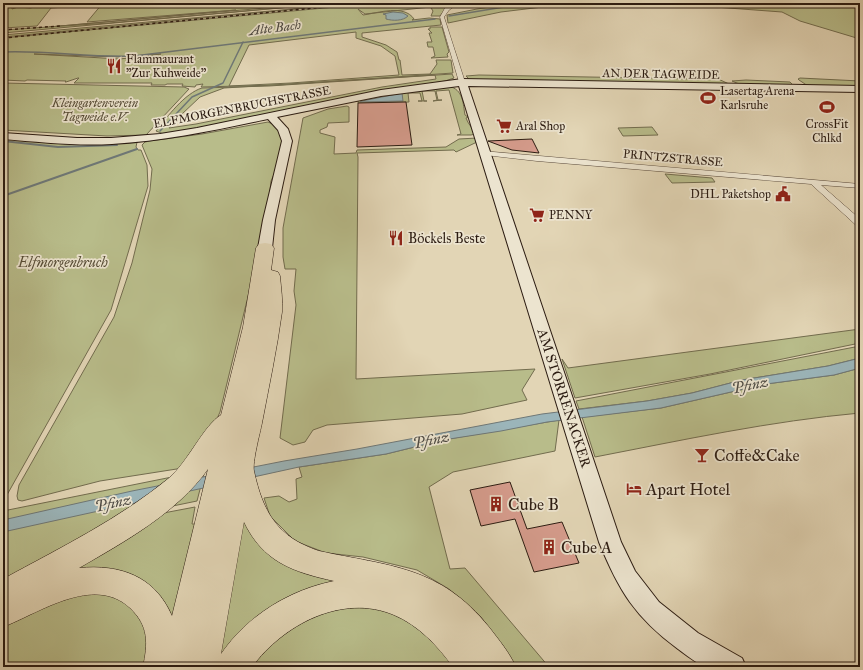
<svg xmlns="http://www.w3.org/2000/svg" width="863" height="670" viewBox="0 0 863 670" font-family="'IM FELL Great Primer',serif">
	<style>
		.green { fill: #b8bc8a; stroke: #726c4e; fill-rule: evenodd }
		.water { fill: #9bb5ba; stroke: #6f7877 }
		.lines { fill: none; stroke-linecap: round; stroke-linejoin: round }
		.stream-far1 { stroke: #6f7877; stroke-width: 1.5 }
		.stream { stroke: #6f7877; stroke-width: 2 }
		.building { fill: #d79d8e; stroke: #2c1c12 }
		.street-casing { stroke: #5a4a3b; stroke-width: 1 }
		.secondary-casing { stroke: #2c1c12; stroke-width: 2 }
		.highway-casing { stroke: #2c1c12; stroke-width: 1 }
		.street { fill: #ece4cf; fill-rule: evenodd }
		.secondary { fill: #ece4cf; fill-rule: evenodd }
		.highway { fill: #e2d5b5; fill-rule: evenodd }
		.rail { stroke: #2c1c12; stroke-width: 1.5; stroke-dasharray: 3 3; stroke-linecap: butt }
		.labels { text-anchor: middle; dominant-baseline: central; stroke-width: 3.5; stroke-linejoin: round; paint-order: stroke }
		.far-poi-label { font-size: 12px; fill: #2c1c12; stroke: #ece4cf; text-anchor: start }
		.far-street-label { font-size: 12px; fill: #2c1c12; stroke: #ece4cf }
		.far-park-label { font-size: 12px; font-style: italic; fill: #564c36; stroke: #ece4cf }
		.far-water-label { font-size: 13px; font-style: italic; fill: #4d4a44; stroke: #ece4cf }
		.poi-label { font-size: 14px; fill: #2c1c12; stroke: #ece4cf; text-anchor: start }
		.park-label { font-size: 14px; font-style: italic; fill: #564c36; stroke: #ece4cf }
		.street-label { font-size: 14px; fill: #2c1c12; stroke: #ece4cf }
		.water-label { font-size: 15px; font-style: italic; fill: #4d4a44; stroke: #ece4cf }
		.near-poi-label { font-size: 17px; fill: #2c1c12; stroke: #ece4cf; text-anchor: start }
	</style>
	<rect width="100%" height="100%" fill="#e2d5b5"/>
	<filter id="stains"><feTurbulence type="fractalNoise" baseFrequency=".005" numOctaves="4"/><feColorMatrix values="0 0 0 0 .2 0 0 0 0 .09 0 0 0 0 .02 0 0 0 .5 -.17"/></filter>
	<radialGradient id="worn" r=".72"><stop offset=".6" stop-color="#630" stop-opacity="0"/><stop offset="1" stop-color="#630" stop-opacity=".3"/></radialGradient>
	<g class="green">
		<polygon points="36,3 92,3 89,4 91,5 51,8 37,26 3,28 3,7 12,7 12,9 18,7 31,8 37,5 34,4"/>
		<polygon points="126,3 310,4 322,3 49,27 236,10 87,22 102,4"/>
		<polygon points="335,3 3,33 3,30 109,23"/>
		<polygon points="360,3 3,37 3,35"/>
		<path d="M378 3H454L447 7 440 16H431L433 11 431 8 440 6 365 14 358 9 363 15C378 13 404 4 414 19L412 20 429 18 440 19 441 25 362 33V37L386 45 397 52 399 60H400L402 75 430 74 437 64 436 60H451L453 73 279 85 201 87 203 84 196 85 195 87 182 86 183 84H167L165 85H151L152 83H74L79 78H78L66 82H65L66 81 27 80 25 81 3 80V38ZM356 32V38L381 46 395 56 399 75 291 83 229 86 249 45ZM34 54 117 57 161 54 120 59Z"/>
		<polygon points="517,3 548,3 551,6 501,12 448,23 447,15 477,9"/>
		<polygon points="632,3 860,3 860,39 800,21 782,12 661,3"/>
		<polygon points="430,27 442,27 449,52 447,54 448,57 431,58 435,56 433,47 428,47 427,42 432,42 429,33 432,33 428,29 430,29"/>
		<path d="M452 74 454 78 445 81 358 95 166 135 156 131C167 117 185 93 202 88L269 86ZM435 75 436 79 382 87 196 124 169 128 182 114 200 97 224 88Z"/>
		<polygon points="479,75 699,79 714,77 729,84 470,80 466,76"/>
		<polygon points="800,78 860,81 860,88 808,86 799,80 798,79"/>
		<polygon points="746,80 790,82 793,85 744,86 732,81"/>
		<polygon points="3,83 184,87 189,89 146,135 107,136 3,130"/>
		<path d="M448 86C464 89 463 105 465 115L468 117 466 118C468 124 472 127 475 134L471 135H457L461 134 449 90 436 91 438 100H442L433 101 437 100 435 91H422L424 101H427H418H422L420 93H408L409 102 358 103V100L386 94Z"/>
		<polygon points="347,106 349,107 349,122 328,123 327,127 320,130 320,133 335,137 334,154 356,153 357,150 446,147 459,139 477,138 477,142 456,152 454,150 357,153 358,157 356,379 535,369 522,390 527,400 462,414 327,425 313,430 305,442 293,445 280,438 296,305 294,291 296,269 285,269 283,257 283,228 303,118 328,109"/>
		<polygon points="268,122 277,126 280,131 283,144 277,168 271,181 269,199 250,288 220,412 216,421 183,468 100,481 22,501 18,500 17,496 19,485 114,317 132,263 150,190 152,169 142,145 145,142 150,141 202,134"/>
		<polygon points="652,127 658,135 623,136 618,128"/>
		<polygon points="3,138 137,142 136,147 138,150 141,150 147,165 148,186 111,310 3,502"/>
		<polygon points="665,174 712,178 715,182 672,183"/>
		<polygon points="860,329 860,343 710,374 575,398 562,359 568,368"/>
		<polygon points="860,346 860,358 828,366 742,380 692,393 647,401 579,409 576,401"/>
		<path d="M860 368V413C771 421 683 440 595 457L582 417 661 408 766 384 834 375Z"/>
		<polygon points="559,420 555,451 453,472 429,487 450,569 465,568 549,667 517,667 481,617 449,589 417,570 363,557 326,553 295,541 270,516 264,498 279,496 289,502 297,499 296,479 302,477 299,467 386,454 443,440"/>
		<polygon points="206,466 197,501 163,508"/>
		<polygon points="177,476 157,493 3,587 3,511"/>
		<polygon points="195,507 192,524 195,524 170,628 143,588 3,600 153,515"/>
		<polygon points="243,521 362,586 216,667"/>
		<polygon points="103,588 143,611 154,667 3,667 3,618"/>
		<polygon points="337,603 402,611 464,667 241,667 256,648"/>
	</g>
	<g class="water">
		<path d="M393 12 403 13 408 16C403 21 393 21 386 19V15L383 14Z"/>
		<polygon points="402,93 403,101 360,102 362,101"/>
		<polygon points="860,358 860,368 834,375 766,384 661,408 547,422 501,431 443,440 386,454 299,467 3,532 3,520 132,491 284,461 357,449 542,414 647,401 692,393 742,380 828,366"/>
	</g>
	<g class="lines">
		<g class="stream-far1">
			<polyline points="684,3 740,6 769,3"/>
			<polyline points="818,3 860,4"/>
			<polyline points="449,16 528,3"/>
			<path d="M3 52C47 50 90 58 134 56L435 19"/>
			<polyline points="160,131 192,97 223,83 243,42"/>
		</g>
		<g class="stream">
			<polyline points="3,141 58,147 117,145"/>
			<polyline points="3,196 137,149"/>
		</g>
	</g>
	<g class="building">
		<polygon points="406,102 412,145 357,147 358,103"/>
		<polygon points="532,139 539,153 512,150 488,141"/>
		<polygon points="510,482 527,529 562,522 579,563 534,572 515,519 481,526 470,490"/>
	</g>
	<g class="lines">
		<g class="street-casing">
			<g id="street">
				<polygon points="13,3 17,3 13,7 11,6"/>
				<polygon points="454,3 459,3 449,10 444,17 465,82 462,84 459,82 440,17 445,8"/>
				<polygon points="548,3 552,3 554,6 550,7"/>
				<polygon points="482,151 860,184 860,188 821,185 860,219 860,227 857,226 811,184 537,161 485,155 482,155"/>
			</g>
		</g>
		<g class="secondary-casing">
			<path id="secondary" d="M462 79 860 86V92L468 86 621 542 635 571 659 602 698 633 742 658 746 667C736 667 715 670 706 667 696 663 686 655 678 649 635 617 619 591 599 542L459 86 381 96 277 117 288 129 292 141 275 220 272 248 270 251H260L258 248 263 220 282 141 278 130 268 119C216 130 165 141 112 144 76 146 39 142 3 139V133L77 138H111L160 134 197 128 381 90Z"/>
		</g>
		<g class="highway-casing">
			<path id="highway" d="M265 243 271 244 274 248 271 270 278 272 280 276C281 288 283 301 282 312 277 349 269 386 262 423 260 433 252 463 254 471 263 512 277 537 319 551 389 566 440 566 489 627 499 640 509 652 516 667H453C438 646 418 625 394 615 342 593 283 625 252 667H143C148 643 149 626 130 608 94 574 39 613 3 627V579C60 548 119 519 169 478 188 462 204 425 221 415L243 327 256 248 259 244ZM208 469 172 616C155 576 120 564 79 568 124 542 177 513 208 469ZM244 522C263 562 293 572 334 581 289 590 247 616 221 654Z"/>
		</g>
		<use href="#street" class="street"/>
		<use href="#secondary" class="secondary"/>
		<use href="#highway" class="highway"/>
		<g class="rail">
			<polyline points="3,30 60,26"/>
			<polyline points="3,38 366,3"/>
		</g>
	</g>
	<defs>
		<g id="restaurant-bare" transform="scale(1.2)"><path d="M-5-6h1v4h1v-4h1v4h1v-4h1v5L-1.5 .5V6h-2V.5L-5-1ZM5-6V6H3V1.5H1.5Q1.5-4 5-6Z" fill="#8f2418" stroke="#ece4cf" stroke-width="2.5" paint-order="stroke"/></g>
		<g id="stadium-bare" transform="scale(1.2)"><path d="M0-5a6.5 5 0 1 0 0 10a6.5 5 0 1 0 0-10ZM-3.5-1.8h7v3.6h-7Z" fill="#8f2418" stroke="#ece4cf" stroke-width="2.5" paint-order="stroke"/></g>
		<g id="supermarket-bare" transform="scale(1.2)"><path d="M-6-5.5h2.5l.6 2H6L4.5 2H-2.5L-4.4-4H-6ZM-1.5 3.2a1.3 1.3 0 1 0 .1 0ZM3 3.2a1.3 1.3 0 1 0 .1 0Z" fill="#8f2418" stroke="#ece4cf" stroke-width="2.5" paint-order="stroke"/></g>
		<g id="civic-bare" transform="scale(1.2)"><path d="M-.6-6.5H3V-4.5H.6V-3L4-1V1h2V6H-6V1h2V-1L-.6-3ZM-1.2 2.5V6h2.4V2.5Z" fill="#8f2418" stroke="#ece4cf" stroke-width="2.5" paint-order="stroke"/></g>
		<g id="bar-bare" transform="scale(1.2)"><path d="M-6-5H6L.8 .8V4.5H3.5V6h-7V4.5H-.8V.8Z" fill="#8f2418" stroke="#ece4cf" stroke-width="2.5" paint-order="stroke"/></g>
		<g id="hotel-bare" transform="scale(1.2)"><path d="M-6-4.5h1.5V1H6V5H4.5V3h-9V5H-6ZM-4 0a1.8 1.8 0 1 1 3.6 0ZM.5 0V-2.5h3Q6-2.5 6 0Z" fill="#8f2418" stroke="#ece4cf" stroke-width="2.5" paint-order="stroke"/></g>
		<g id="building-bare" transform="scale(1.2)"><path d="M-4-6H4V6H1V3H-1V6H-4ZM-2.5-4.3h1.7v1.8h-1.7ZM.8-4.3h1.7v1.8H.8ZM-2.5-1h1.7V.8h-1.7ZM.8-1h1.7V.8H.8Z" fill="#8f2418" stroke="#ece4cf" stroke-width="2.5" paint-order="stroke"/></g>
	</defs>
	<g fill-rule="evenodd">
		<use href="#restaurant-bare" x="114" y="66"/>
		<use href="#stadium-bare" x="708" y="98"/>
		<use href="#stadium-bare" x="827" y="107"/>
		<use href="#supermarket-bare" x="504" y="126"/>
		<use href="#civic-bare" x="783" y="194"/>
		<use href="#supermarket-bare" x="537" y="215"/>
		<use href="#restaurant-bare" x="396" y="238"/>
		<use href="#bar-bare" x="702" y="455"/>
		<use href="#hotel-bare" x="634" y="489"/>
		<use href="#building-bare" x="496" y="504"/>
		<use href="#building-bare" x="549" y="547"/>
	</g>
	<g class="labels">
		<g class="far-poi-label">
			<text x="126" y="59">Flammaurant<tspan x="126" dy="14">"Zur Kuhweide"</tspan></text>
			<text x="720" y="91">Lasertag Arena<tspan x="720" dy="14">Karlsruhe</tspan></text>
			<text x="827" y="124" text-anchor="middle">CrossFit<tspan x="827" dy="14">Chlkd</tspan></text>
			<text x="516" y="126">Aral Shop</text>
			<text x="771" y="194" text-anchor="end">DHL Paketshop</text>
			<text x="549" y="215">PENNY</text>
		</g>
		<g class="far-street-label">
			<text transform="translate(661 74) rotate(1)">AN DER TAGWEIDE</text>
			<text transform="translate(242 107) rotate(-11)">ELFMORGENBRUCHSTRASSE</text>
			<text transform="translate(673 158) rotate(5)">PRINTZSTRASSE</text>
		</g>
		<g class="far-park-label">
			<text x="95" y="103">Kleingartenverein<tspan x="95" dy="14">Tagweide e.V.</tspan></text>
		</g>
		<g class="far-water-label">
			<text transform="translate(275 28) rotate(-7)">Alte Bach</text>
		</g>
		<g class="poi-label">
			<text x="408" y="238">Böckels Beste</text>
		</g>
		<g class="park-label">
			<text x="63" y="262">Elfmorgenbruch</text>
		</g>
		<g class="street-label">
			<text transform="translate(564 398) rotate(72)">AM STORRENACKER</text>
		</g>
		<g class="water-label">
			<text transform="translate(750 385) rotate(-11)">Pfinz</text>
			<text transform="translate(431 440) rotate(-11)">Pfinz</text>
			<text transform="translate(113 503) rotate(-12)">Pfinz</text>
		</g>
		<g class="near-poi-label">
			<text x="714" y="455">Coffe&amp;Cake</text>
			<text x="646" y="489">Apart Hotel</text>
			<text x="508" y="504">Cube B</text>
			<text x="561" y="547">Cube A</text>
		</g>
	</g>
	<rect width="863" height="670" fill="none" stroke="#e2d5b5" stroke-width="16"/>
	<rect x="4" y="4" width="855" height="662" fill="none" stroke="#2c1c12" stroke-width="2"/>
	<rect x="8" y="8" width="847" height="654" fill="none" stroke="#2c1c12"/>
	<rect width="100%" height="100%" filter="url(#stains)"/>
	<rect width="100%" height="100%" fill="url(#worn)"/>
</svg>
